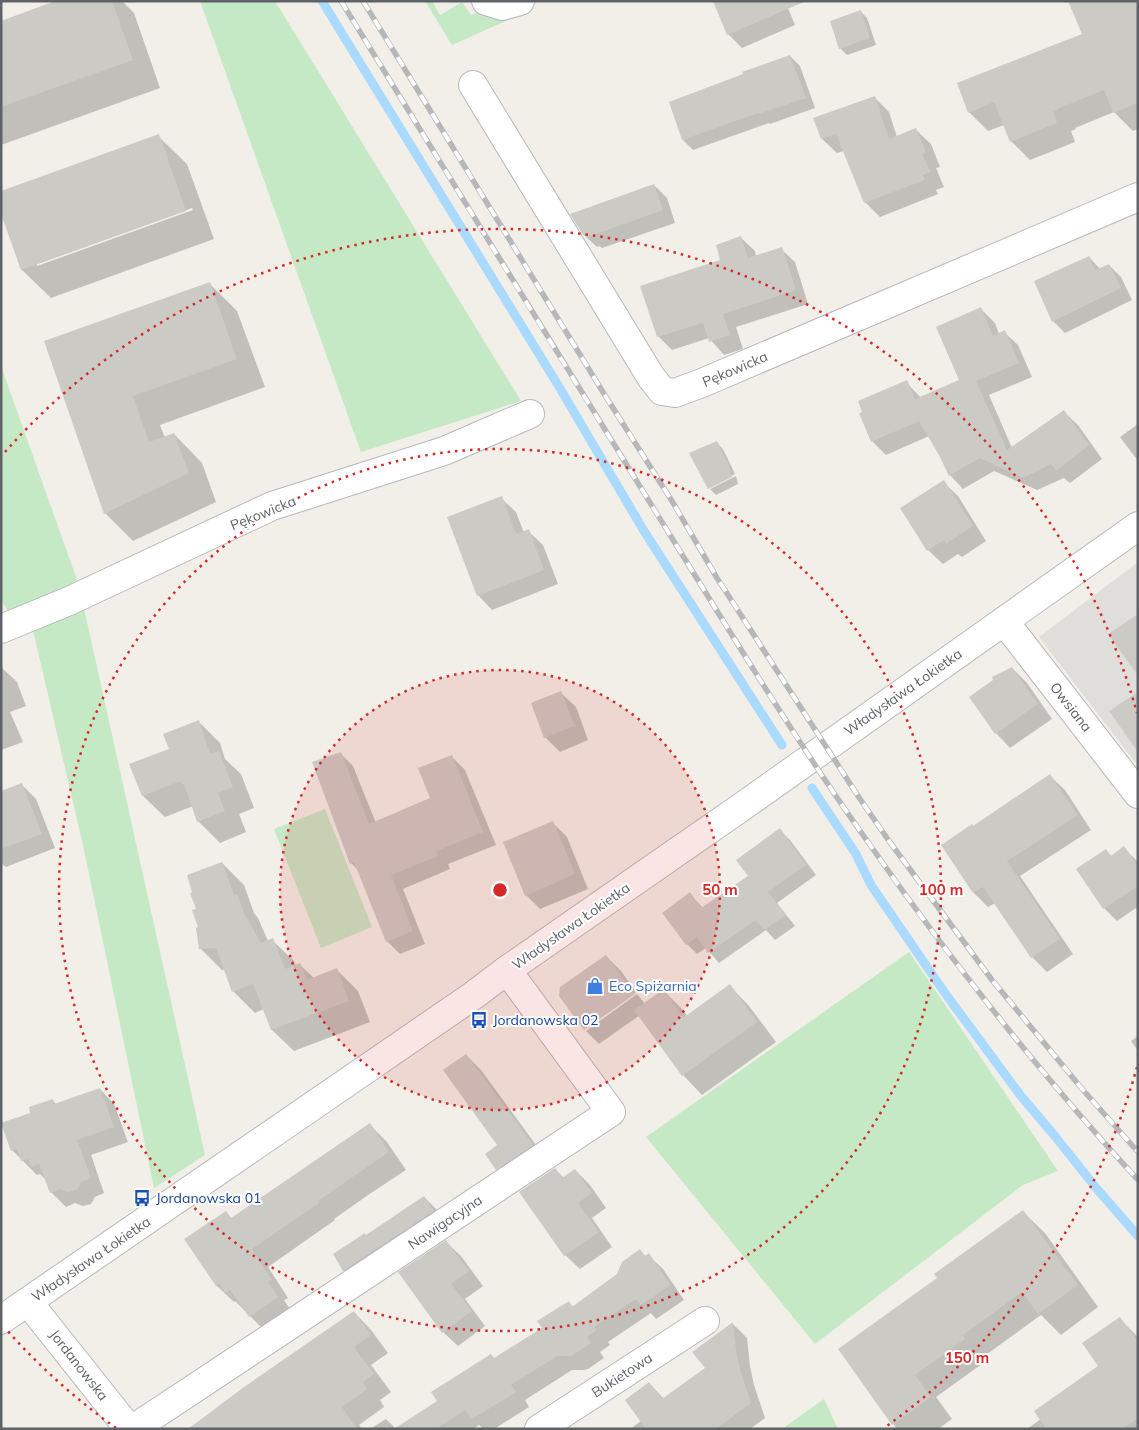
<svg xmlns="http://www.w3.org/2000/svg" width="1139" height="1430" viewBox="0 0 1139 1430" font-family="Mulish,sans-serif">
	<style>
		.industrial { fill: #e0deda }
		.green { fill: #c5e8c5 }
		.shadow { fill: #0003; fill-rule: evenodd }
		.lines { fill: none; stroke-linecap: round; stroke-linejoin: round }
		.stream { stroke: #aadaff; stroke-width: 9 }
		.building { fill: #cccac5 }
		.street-casing { stroke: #b5b8bc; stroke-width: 30 }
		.secondary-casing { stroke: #b6babf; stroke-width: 30 }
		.street { stroke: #fff; stroke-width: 28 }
		.secondary { stroke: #fff; stroke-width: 28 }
		.rail-casing { stroke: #b6b7b8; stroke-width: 5.5 }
		.rail { stroke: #fff; stroke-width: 4; stroke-dasharray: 11; stroke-linecap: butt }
		.ring { fill: none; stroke: #d62828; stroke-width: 2.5; stroke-dasharray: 2.5 5 }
		.labels { text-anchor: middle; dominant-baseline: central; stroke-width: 4; stroke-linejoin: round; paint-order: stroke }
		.street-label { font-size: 14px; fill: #5f6368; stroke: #fff }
		.shop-label { font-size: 14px; fill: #366cbe; stroke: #fff; text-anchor: start }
		.transit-label { font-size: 14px; fill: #164399; stroke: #fff; text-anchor: start }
		.centre { fill: #d62828; stroke: #fff; stroke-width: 2.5 }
		.ring-label { font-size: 15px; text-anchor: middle; font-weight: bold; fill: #d62828; stroke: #fff; stroke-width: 4; stroke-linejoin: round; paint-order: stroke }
	</style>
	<rect width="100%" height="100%" fill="#f1efe8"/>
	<polygon class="industrial" points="1138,562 1138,766 1039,637"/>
	<g class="green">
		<polygon points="200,1 275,1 521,401 361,452"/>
		<path d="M425 1H432L440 15 462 2 471 15 480 11C488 18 496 19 507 18L508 20 452 45Z"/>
		<polygon points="1,366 77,580 11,617 1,599"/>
		<polygon points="83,604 205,1155 154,1188 83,845 32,626"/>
		<polygon points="325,809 372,927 321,948 274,829"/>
		<polygon points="909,952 1058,1171 1023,1185 815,1344 646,1137"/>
		<polygon points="824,1399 838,1429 782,1429"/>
	</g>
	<g class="shadow">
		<polygon points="59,1 122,1 134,13 160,88 1,145 1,22"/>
		<polygon points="785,1 795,25 742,48 728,34"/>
		<polygon points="1138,1 1138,129 1133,131 1114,112 1075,128 1076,129 1071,131 1075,142 1030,160 1011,141 1004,125 988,131 969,112 1084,35"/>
		<polygon points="860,11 867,18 876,45 847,55 840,48"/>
		<polygon points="790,56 800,66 815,108 770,124 769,123 693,150 683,140"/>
		<polygon points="874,97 889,112 897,137 916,130 931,144 940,167 936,168 944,187 936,190 938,194 880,217 865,202 844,151 837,153 822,139"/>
		<path d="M158 136 187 164 214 239 51 298 22 270 1 211ZM192 208 193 210 37 266V264Z"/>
		<polygon points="654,185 667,198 675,223 602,248 599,246 597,247 584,235 572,215"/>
		<polygon points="741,238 755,251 756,257 781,249 795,262 808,304 736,327 743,349 724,355 709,338 672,350 658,336"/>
		<polygon points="1089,257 1100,269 1109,265 1121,277 1132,300 1065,333 1053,321"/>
		<polygon points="209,283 237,311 265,387 160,425 165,438 174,434 202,463 216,502 133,541 105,513 46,342"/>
		<polygon points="981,309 995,323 999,334 1004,332 1018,345 1032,377 989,395 1012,448 1064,412 1078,425 1102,459 1070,483 1064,478 1037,490 994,471 963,489 950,475 929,436 886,455 872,441 906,382 921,398 960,381"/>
		<polygon points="1138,424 1138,461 1120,437"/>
		<polygon points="716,442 723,449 735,474 710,486 710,488 709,488"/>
		<polygon points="736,476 738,484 716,495 710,489"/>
		<polygon points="943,482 958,496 986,541 962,557 958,554 943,564 928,550"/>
		<polygon points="501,498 516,512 524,533 528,531 543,545 558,584 492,610 478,595"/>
		<polygon points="1,668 2,668 17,682 26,706 10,712 23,742 1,750"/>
		<polygon points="1012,668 1027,683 1052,719 1010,748 996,733"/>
		<polygon points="561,693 576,707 588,740 560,752 545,737"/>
		<polygon points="199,722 220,743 225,759 241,774 254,808 239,814 246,832 220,843 198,821 193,806 165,817 143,796 170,750"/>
		<polygon points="340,753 353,766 376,823 432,799 452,757 465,770 496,845 448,864 450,869 403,889 425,944 400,954 387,941 359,871 351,863"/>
		<polygon points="1050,776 1065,790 1091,830 1020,876 1073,954 1047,972 1032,957 995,903 988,907 974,893 943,845 973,827"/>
		<polygon points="22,785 36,799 55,848 6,867 1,863 1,792"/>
		<polygon points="552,822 567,837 588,889 540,909 526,895"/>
		<polygon points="780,830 790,840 816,875 777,903 795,926 775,940 766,930 719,963 706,948 697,954 687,944 690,894 703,908 750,876"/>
		<polygon points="1124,848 1138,862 1138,911 1136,908 1117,921 1104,908 1078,869 1106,851 1112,856"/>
		<polygon points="222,863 244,885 254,913 258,918 268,941 272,940 294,961 296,966 300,965 314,978 336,969 358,991 370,1022 294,1051 272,1030 264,1009 255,1013 233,991 225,970 222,970 200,948 200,928 197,910"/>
		<polygon points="606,956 621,971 636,992 585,1028 585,1030 560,996"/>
		<polygon points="730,986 749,1006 776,1042 702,1095 683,1075 640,1015 599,1044 586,1031 637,994 645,1004 664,991 684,1011 687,1016"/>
		<polygon points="1138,1036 1138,1051 1131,1041"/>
		<polygon points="466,1055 481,1070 547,1160 512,1183 497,1169 499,1146"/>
		<polygon points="100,1089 114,1104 128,1142 91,1155 104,1193 95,1197 91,1204 83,1206 75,1203 66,1207 51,1192 47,1181 40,1174 37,1175 12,1150 32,1113 52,1100 56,1104"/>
		<polygon points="370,1125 387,1142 406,1170 371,1193 334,1219 335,1220 268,1267 288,1298 284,1300 294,1315 267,1333 235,1301 234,1302 216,1285 226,1212 232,1219"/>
		<polygon points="555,1169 564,1178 575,1170 590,1185 606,1208 592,1218 612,1247 580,1269 565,1255"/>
		<polygon points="424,1197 437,1210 446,1224 357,1282 344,1270 366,1236"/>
		<polygon points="1023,1212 1045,1233 1098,1307 1061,1335 1041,1315 983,1357 986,1361 936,1397 952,1419 938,1429 897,1429 840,1350 939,1278"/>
		<polygon points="446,1242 461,1256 483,1286 465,1299 485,1326 458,1346 443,1332"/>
		<polygon points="640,1251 646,1257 648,1255 663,1269 684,1300 656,1319 651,1313 608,1342 610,1345 600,1352 604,1358 588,1369 584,1370 572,1370 525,1400 529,1407 494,1429 483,1429 479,1425 473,1429 397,1429 439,1402 491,1355 495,1359 544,1328 569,1303 573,1307 618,1275"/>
		<polygon points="354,1312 371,1330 388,1353 371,1365 391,1392 380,1400 384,1407 359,1425 362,1429 208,1429"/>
		<polygon points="1119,1318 1138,1337 1138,1429 1027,1429 1041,1419 1100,1366"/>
		<polygon points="733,1324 747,1338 750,1366 754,1385 765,1418 750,1429 630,1429 641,1421 649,1383 664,1399 707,1369"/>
		<polygon points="386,1419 396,1429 370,1429"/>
	</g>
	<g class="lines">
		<g class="stream">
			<polyline points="322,1 558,385 644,531 782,745"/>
			<polyline points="812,788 856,854 871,885 947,996 1021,1096 1054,1135 1097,1189 1138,1236"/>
		</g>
	</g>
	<g class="building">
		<polygon points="55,1 112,1 133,60 1,107 1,21"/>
		<polygon points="713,1 806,1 727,35"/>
		<polygon points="1068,1 1138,1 1138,103 1113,113 1104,90 1057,109 1058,110 1053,112 1057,123 1010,142 994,102 968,113 957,83 1082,34"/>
		<polygon points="861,10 870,38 839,49 830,21"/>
		<polygon points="790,55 806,98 758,114 758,113 682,140 669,102 743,74 742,72"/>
		<polygon points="875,96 889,139 916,128 926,152 922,154 930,172 922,175 925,180 864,203 836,134 821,139 813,118"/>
		<polygon points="159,134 186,211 21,270 1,214 1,191"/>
		<polygon points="654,184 663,210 588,237 587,233 583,235 570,214"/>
		<polygon points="741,236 748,258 782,247 796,290 723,314 730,335 709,342 703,323 657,337 640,286 720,260 716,245"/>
		<polygon points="1089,256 1095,270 1109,264 1121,288 1052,322 1034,281"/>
		<polygon points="210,282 237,359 133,396 149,442 174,433 189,473 104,514 44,341"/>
		<polygon points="981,307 993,336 1005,330 1019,363 976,381 1007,450 1064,410 1089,445 1056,471 1051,464 1023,478 980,458 949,476 939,455 919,421 871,442 859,413 862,412 858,401 907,380 915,399 959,380 936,327"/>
		<polygon points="717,441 728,464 732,477 708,489 689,453"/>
		<polygon points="944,480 973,526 946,544 944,540 927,551 900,508"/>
		<polygon points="502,496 516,534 529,529 544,570 477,596 447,517"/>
		<polygon points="1138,614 1138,676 1108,634"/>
		<polygon points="1012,667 1038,704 995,734 969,697 993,680 992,677"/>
		<polygon points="561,691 575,726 544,738 531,703"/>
		<polygon points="1138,692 1138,752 1109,711"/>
		<polygon points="199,720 210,754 219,751 233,787 218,793 225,811 197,822 184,784 183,785 181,781 142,796 129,764 169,749 163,734"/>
		<polygon points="341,752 369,824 430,798 418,768 452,755 483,832 436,851 438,856 391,875 413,931 386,942 354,862 350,864 312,762"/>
		<polygon points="1050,774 1078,815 1007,861 1060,939 1031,958 983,887 973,893 941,845 972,824 973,826"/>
		<polygon points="22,783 42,834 1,849 1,791"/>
		<polygon points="553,821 575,874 525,896 503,842"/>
		<polygon points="780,828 806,865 768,892 786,915 764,930 756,920 708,953 697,937 686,945 662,913 690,892 701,908 748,876 736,860"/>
		<polygon points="1124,846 1138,866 1138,886 1103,909 1076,869 1106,849 1111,856"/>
		<polygon points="222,862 234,895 237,894 245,915 261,943 273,938 285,969 300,963 307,980 337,968 349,1001 271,1030 253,984 232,992 216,948 199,949 196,928 198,927 192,910 196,909 190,893 192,892 187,875"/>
		<polygon points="606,955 635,994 584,1030 559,996 560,987"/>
		<polygon points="730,984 757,1022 682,1076 634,1010 664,989 683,1018"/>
		<polygon points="466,1054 533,1145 496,1170 485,1154 497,1145 443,1070"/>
		<polygon points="100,1088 114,1127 77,1140 91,1178 81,1182 77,1190 68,1192 60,1189 50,1193 39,1164 31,1167 28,1159 21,1161 17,1149 11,1151 1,1123 30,1113 29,1107 53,1099 54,1104"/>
		<polygon points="370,1123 389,1152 354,1176 318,1201 319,1203 252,1249 272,1280 268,1282 278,1297 249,1317 230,1290 225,1293 219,1283 216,1286 184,1239 226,1211 231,1218"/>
		<polygon points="555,1168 562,1178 575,1169 592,1193 578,1203 599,1232 564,1256 519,1192"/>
		<polygon points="424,1196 434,1211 343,1271 333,1254 365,1233 366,1235"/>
		<polygon points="1023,1210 1078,1285 1038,1314 1022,1292 963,1335 965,1339 915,1375 931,1397 892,1425 838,1349 937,1278 934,1274"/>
		<polygon points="446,1240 469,1271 451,1284 472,1311 442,1333 398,1272"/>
		<polygon points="640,1249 645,1256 649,1253 670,1285 641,1305 636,1299 594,1327 597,1330 587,1337 591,1343 573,1355 569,1356 557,1356 511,1385 516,1392 472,1419 465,1410 436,1429 394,1429 437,1401 431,1392 491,1354 494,1358 542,1328 537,1321 569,1301 572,1307 617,1274 622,1262"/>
		<polygon points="354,1311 371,1335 354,1347 374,1374 363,1382 367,1389 342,1407 357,1429 188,1429 244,1387"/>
		<polygon points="1120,1317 1138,1342 1138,1418 1123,1429 1046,1429 1034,1411 1098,1366 1082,1343"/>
		<polygon points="733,1322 736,1350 740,1370 751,1403 716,1429 646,1429 625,1400 649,1382 662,1399 705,1368 692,1352"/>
	</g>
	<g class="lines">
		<g class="street-casing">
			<g id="street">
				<polyline points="486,1 502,6 520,1"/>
				<polyline points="473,85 651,377 662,391 675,393 702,383 1138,197"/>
				<polyline points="1004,621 1138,794"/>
				<polyline points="1,629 69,601 272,506 444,451 530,414"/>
				<polyline points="28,1302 129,1429"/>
				<polyline points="133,1429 611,1112 507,970"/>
				<polyline points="539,1429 705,1321"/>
			</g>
		</g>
		<g class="secondary-casing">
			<polyline id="secondary" points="1,1320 474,995 507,970 743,806 1138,526"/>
		</g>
		<use href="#street" class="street"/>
		<use href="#secondary" class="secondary"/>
		<g class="rail-casing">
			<g id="rail">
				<path d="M341 1C444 168 546 335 649 501 721 617 791 734 870 845 952 962 1041 1075 1138 1180"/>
				<polyline points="363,1 606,397 672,501 717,578 858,796 889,841 992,980 1083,1090 1138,1152"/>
			</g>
		</g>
		<use href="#rail" class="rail"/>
	</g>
	<circle cx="500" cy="890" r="220" fill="#d62828" fill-opacity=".12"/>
	<g class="ring">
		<circle cx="500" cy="890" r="220"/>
		<circle cx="500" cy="890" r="441"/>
		<path d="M1137 1067A661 661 0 0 1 884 1428M116 1428A661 661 0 0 1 5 1328M5 452A661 661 0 0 1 1137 713"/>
	</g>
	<defs>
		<g id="shop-bare" transform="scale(1.35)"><path d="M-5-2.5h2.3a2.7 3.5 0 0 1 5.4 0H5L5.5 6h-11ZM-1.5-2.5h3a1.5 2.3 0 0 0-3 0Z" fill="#3f7fe0" stroke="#fff" stroke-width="2.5" paint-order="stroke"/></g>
		<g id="bus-bare" transform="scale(1.35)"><path d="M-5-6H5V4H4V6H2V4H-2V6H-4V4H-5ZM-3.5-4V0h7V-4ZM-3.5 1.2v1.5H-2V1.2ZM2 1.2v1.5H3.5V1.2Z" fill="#1a4fb4" stroke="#fff" stroke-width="2.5" paint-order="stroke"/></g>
	</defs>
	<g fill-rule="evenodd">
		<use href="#shop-bare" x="595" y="986"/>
		<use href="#bus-bare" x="479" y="1020"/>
		<use href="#bus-bare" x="142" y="1198"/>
	</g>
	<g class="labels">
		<g class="street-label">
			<text transform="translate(735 369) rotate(-23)">Pękowicka</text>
			<text transform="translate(263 513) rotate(-22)">Pękowicka</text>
			<text transform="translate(903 692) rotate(-35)">Władysława Łokietka</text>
			<text transform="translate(1071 707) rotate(52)">Owsiana</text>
			<text transform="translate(571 926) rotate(-35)">Władysława Łokietka</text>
			<text transform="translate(445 1222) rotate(-34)">Nawigacyjna</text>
			<text transform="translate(91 1259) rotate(-34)">Władysława Łokietka</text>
			<text transform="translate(79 1365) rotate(52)">Jordanowska</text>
			<text transform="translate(622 1375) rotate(-33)">Bukietowa</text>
		</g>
		<g class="shop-label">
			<text x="609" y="986">Eco Spiżarnia</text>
		</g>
		<g class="transit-label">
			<text x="493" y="1020">Jordanowska 02</text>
			<text x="156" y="1198">Jordanowska 01</text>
		</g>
	</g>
	<circle cx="500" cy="890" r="8" class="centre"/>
	<g class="ring-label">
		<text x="720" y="895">50 m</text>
		<text x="941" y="895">100 m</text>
		<text x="967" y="1363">150 m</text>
	</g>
	<rect width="1139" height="1430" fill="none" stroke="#5f6368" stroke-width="5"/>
</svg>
